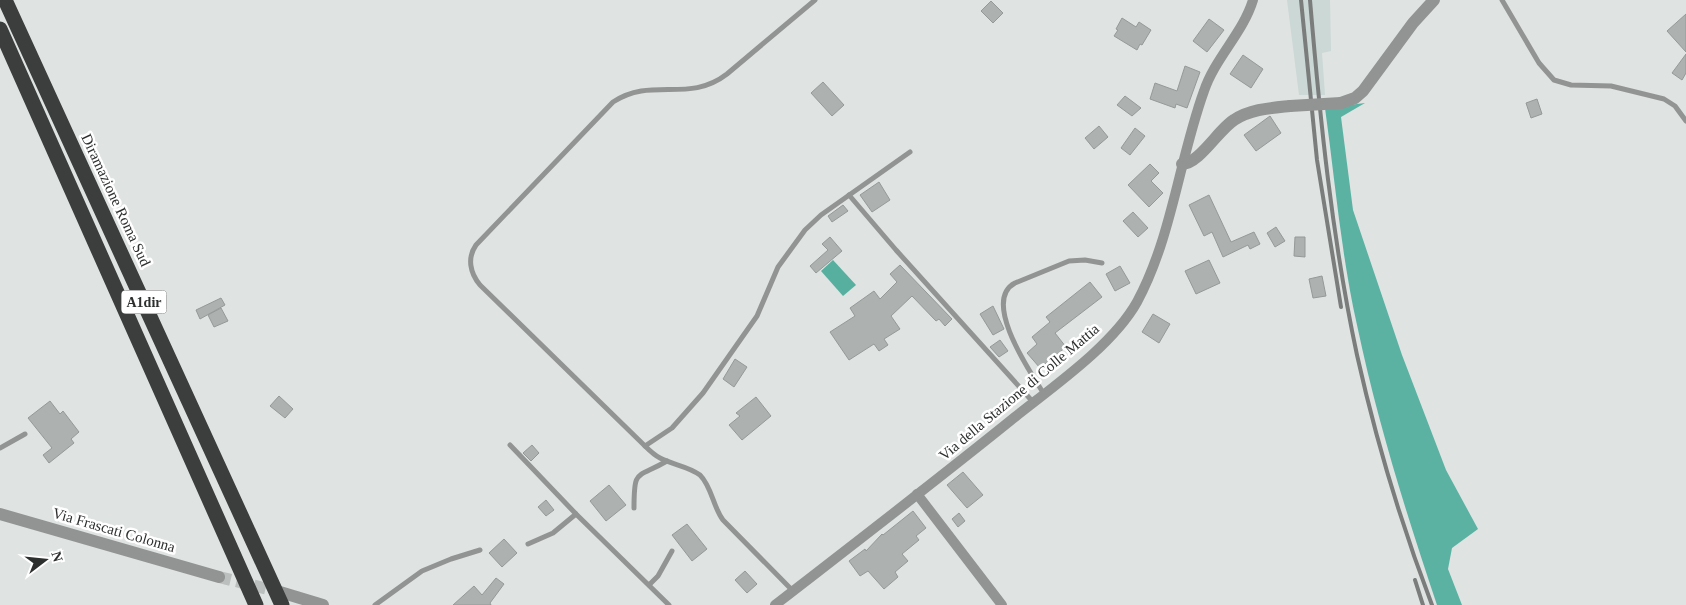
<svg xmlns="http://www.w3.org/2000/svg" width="1686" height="605" viewBox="0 0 1686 605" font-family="'Times New Roman',serif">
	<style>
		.built { fill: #cbd8d5 }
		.forest { fill: #5bb2a3 }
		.water { fill: #57af9f }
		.building { fill: #adb1b0; stroke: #959998 }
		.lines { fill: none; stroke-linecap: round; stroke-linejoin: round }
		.tertiary-tunnel { stroke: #bbbfbe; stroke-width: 12; stroke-dasharray: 12 6; stroke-linecap: butt }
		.service { stroke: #929493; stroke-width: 5 }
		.minor { stroke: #929493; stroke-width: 10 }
		.tertiary { stroke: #929493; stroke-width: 12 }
		.motorway { stroke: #3b3e3d; stroke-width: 15 }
		.rail { stroke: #7b7d7d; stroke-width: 4 }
		.tertiary-bridge { stroke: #929493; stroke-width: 12 }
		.labels { text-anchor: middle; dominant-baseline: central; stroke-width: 5; stroke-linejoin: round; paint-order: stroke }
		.shield { fill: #fff; stroke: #6c6d6d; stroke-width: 1 }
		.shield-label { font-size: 14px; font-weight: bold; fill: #2d2e2e }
		.street-label { font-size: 15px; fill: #2d2e2e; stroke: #fff }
	</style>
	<rect width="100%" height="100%" fill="#dfe3e2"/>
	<polygon class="built" points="1287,0 1330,0 1331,51 1322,53 1325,95 1299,95"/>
	<path class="forest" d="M1365 103 1341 117 1353 210 1402 355 1446 470 1478 529 1452 548 1448 569 1462 605H1437C1406 513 1377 420 1357 325 1341 254 1335 180 1325 108Z"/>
	<polygon class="water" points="833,260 856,285 843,296 821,271"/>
	<g class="building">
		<polygon points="991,1 1003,13 993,23 981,11"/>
		<polygon points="1686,14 1686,52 1667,31"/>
		<polygon points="1122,18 1136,27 1139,22 1151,30 1142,45 1140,44 1137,50 1114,36 1118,30 1116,29"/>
		<polygon points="1209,19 1224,30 1207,52 1193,41"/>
		<polygon points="1686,54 1686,73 1682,80 1672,73"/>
		<polygon points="1243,55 1263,69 1251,88 1230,74"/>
		<polygon points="1185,66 1200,72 1187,108 1176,104 1175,108 1150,99 1155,83 1177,91"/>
		<polygon points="823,82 844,105 832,116 811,93"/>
		<polygon points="1125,96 1141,108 1132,116 1117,105"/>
		<polygon points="1537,99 1542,114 1531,118 1526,103"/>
		<polygon points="1270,116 1281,133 1256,151 1244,135"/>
		<polygon points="1099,126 1108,137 1094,149 1085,138"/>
		<polygon points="1135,128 1145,136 1130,155 1121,148"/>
		<polygon points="1150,164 1159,173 1151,181 1163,193 1149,207 1128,185"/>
		<polygon points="879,182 890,200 872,212 860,195"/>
		<polygon points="1209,195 1231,242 1254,232 1260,244 1250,249 1248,245 1223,257 1212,232 1204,236 1189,205"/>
		<polygon points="843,205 848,211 832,222 828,216"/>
		<polygon points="1133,212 1148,228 1138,237 1123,221"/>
		<polygon points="1276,227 1285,241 1275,247 1267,233"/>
		<polygon points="830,237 842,251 816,273 810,266 828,250 822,244"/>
		<polygon points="1295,237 1305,237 1305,257 1294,256"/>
		<polygon points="1209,260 1220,283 1196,294 1185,271"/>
		<polygon points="900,265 952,319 945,326 939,319 936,321 912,296 891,316 900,329 884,339 888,345 879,351 874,344 849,360 830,332 855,316 850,308 874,291 880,299 897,282 890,274"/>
		<polygon points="1120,266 1130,283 1115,291 1106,274"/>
		<polygon points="1322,276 1326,296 1313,298 1309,279"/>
		<polygon points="1090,282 1102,297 1055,333 1066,347 1040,368 1027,353 1037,344 1032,337 1050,322 1046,317"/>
		<polygon points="221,298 225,305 200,319 196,310"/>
		<polygon points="993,306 1004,329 993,335 980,314"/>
		<polygon points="221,308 228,321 214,327 208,315"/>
		<polygon points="1153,314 1170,324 1159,343 1142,332"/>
		<polygon points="1000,340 1008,351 999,357 990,347"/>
		<polygon points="735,359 747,367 734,387 723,379"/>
		<polygon points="279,396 293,409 285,418 270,406"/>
		<polygon points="756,397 771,416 742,440 729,425 740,416 736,413"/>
		<polygon points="50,401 60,414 63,411 79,432 71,439 74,443 49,463 43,455 52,448 28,418"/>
		<polygon points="532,445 539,453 531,461 523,453"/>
		<polygon points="963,472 983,495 967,508 947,485"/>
		<polygon points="609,485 626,505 606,521 590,501"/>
		<polygon points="546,500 554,510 546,516 538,507"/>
		<polygon points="913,511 926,528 916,536 919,540 902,554 908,561 895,572 898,577 884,589 868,571 860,576 849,561 865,549 866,551 882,534 883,535"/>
		<polygon points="959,513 965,521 958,527 952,519"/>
		<polygon points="687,524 707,549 692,561 672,535"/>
		<polygon points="504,539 517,553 502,567 489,553"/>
		<polygon points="745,571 757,584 747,593 735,580"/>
		<polygon points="496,578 504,584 490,603 491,605 453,605 474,586 482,595"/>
	</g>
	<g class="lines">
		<polyline class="tertiary-tunnel" points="219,577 280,592"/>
		<g class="service">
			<polyline points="1502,0 1539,63 1554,80 1571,85 1611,86 1664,99 1675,106 1686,121"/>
			<polyline points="849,195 896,250 1033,402"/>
			<path d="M1044 394C1031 373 981 301 1015 283L1069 261 1085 260 1102 263"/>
			<polyline points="510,445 576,514 669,605"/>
			<path d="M645 446 480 285C470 273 467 258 476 245L613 102C653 76 688 104 727 74L815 0"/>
			<polyline points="0,448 25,434"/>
			<path d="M634 508C634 468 636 479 667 461"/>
			<polyline points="528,544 553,533 576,514"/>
			<polyline points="649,585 658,576 672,551"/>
			<path d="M793 591 723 520C713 507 712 487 700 475 688 466 673 465 660 458 654 455 649 450 645 446L672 428 703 393 757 316 778 267 805 230 821 215 910 152"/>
			<polyline points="375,605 422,571 451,559 480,550"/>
		</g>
		<g class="minor">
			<polyline points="917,494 1002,605"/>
			<path d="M775 605C855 543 936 481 1015 417 1054 386 1113 345 1137 302 1172 237 1179 160 1204 91 1215 58 1243 33 1253 0"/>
		</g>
		<g class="tertiary">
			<polyline points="1341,103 1355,98 1363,91 1413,23 1434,0"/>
			<path d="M1182 164C1199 164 1219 129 1234 120 1251 109 1271 108 1290 106"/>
			<polyline points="0,514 219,577"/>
			<polyline points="280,592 323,605"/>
		</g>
		<g class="motorway">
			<polyline points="5,0 282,605"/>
			<polyline points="0,29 256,605"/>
		</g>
		<g class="rail">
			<polyline points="1301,0 1317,160 1341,307"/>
			<path d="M1310 0C1320 119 1332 238 1357 355 1376 440 1401 524 1432 605"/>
			<polyline points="1415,580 1423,605"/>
		</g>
		<polyline class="tertiary-bridge" points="1290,106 1341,103"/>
	</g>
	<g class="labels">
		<rect class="shield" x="121.5" y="290.5" width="45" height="23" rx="4"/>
		<g class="shield-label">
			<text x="144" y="302">A1dir</text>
		</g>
		<g class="street-label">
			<text transform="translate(116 200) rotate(65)">Diramazione Roma Sud</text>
			<text transform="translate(1019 392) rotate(-40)">Via della Stazione di Colle Mattia</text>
			<text transform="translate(114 530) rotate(16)">Via Frascati Colonna</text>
		</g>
	</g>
	<g transform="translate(45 560) rotate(74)" stroke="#ffffff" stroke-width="4" paint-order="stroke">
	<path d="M0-4L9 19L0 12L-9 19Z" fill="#2d2e2e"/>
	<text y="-8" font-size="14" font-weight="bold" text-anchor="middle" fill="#2d2e2e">N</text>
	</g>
</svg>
